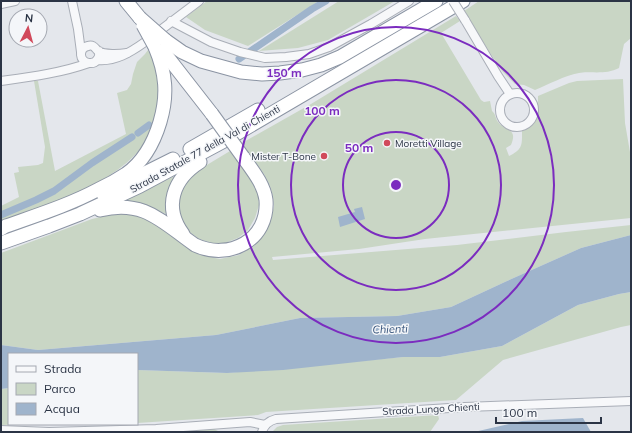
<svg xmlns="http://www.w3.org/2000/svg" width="632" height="433" viewBox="0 0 632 433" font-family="Mulish,sans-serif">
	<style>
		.green { fill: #c9d6c5 }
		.water { fill: #9fb4cc }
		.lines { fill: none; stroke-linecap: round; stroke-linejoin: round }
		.canal { stroke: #9fb4cc; stroke-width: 7 }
		.minor-casing { stroke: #a9aeb7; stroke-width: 10 }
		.trunk-casing { stroke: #8b94a3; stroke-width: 15 }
		.minor { stroke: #f7f8fa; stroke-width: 8 }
		.trunk { stroke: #fff; stroke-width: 13 }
		.minor-bridge-casing { stroke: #a9aeb7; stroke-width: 10; stroke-linecap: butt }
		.trunk-bridge-casing { stroke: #8b94a3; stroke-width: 15; stroke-linecap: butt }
		.minor-bridge { stroke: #f7f8fa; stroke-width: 8 }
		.trunk-bridge { stroke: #fff; stroke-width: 13 }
		.ring { fill: none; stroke: #7b2cbf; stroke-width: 2 }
		.poi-dot { fill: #d1495b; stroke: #f4f6f9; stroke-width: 1.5 }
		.labels { text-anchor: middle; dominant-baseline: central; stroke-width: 3; stroke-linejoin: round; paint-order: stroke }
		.poi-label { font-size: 10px; fill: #2b3445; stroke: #f4f6f9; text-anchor: start }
		.street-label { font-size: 10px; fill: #2b3445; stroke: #f4f6f9 }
		.water-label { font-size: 11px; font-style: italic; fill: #34527a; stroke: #f4f6f9 }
		.centre { fill: #7b2cbf; stroke: #f4f6f9; stroke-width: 2 }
		.ring-label { font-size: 12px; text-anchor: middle; font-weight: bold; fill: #7b2cbf; stroke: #f4f6f9; stroke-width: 3; stroke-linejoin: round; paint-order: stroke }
	</style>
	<rect width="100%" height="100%" fill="#e4e7ec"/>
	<g class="green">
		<polygon points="207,1 319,1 248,46 205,30 186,17"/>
		<polygon points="339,1 395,1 328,40 298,48 259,51"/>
		<path d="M479 1H631V38L624 44 619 68C606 75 593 71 579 73 564 76 549 84 535 90L524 85 515 84 502 71 468 19 464 11Z"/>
		<path d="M456 16 460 21 441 33 481 100 484 102 490 101 492 111C496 114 495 118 498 122 506 132 518 128 511 145L506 148 509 156C523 149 522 145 522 130 539 122 538 113 538 96L569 83 577 81 623 79 625 123 631 158V218L425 239 359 249 272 257 273 260 457 245 566 232 631 225V235L581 248 507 281 451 307 397 316 300 318 216 335 38 350 1 345V253L92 219 117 213 141 215 171 235 184 246 200 255 220 259 239 255 254 246 264 235 271 219 274 206 273 196 270 186 264 174 242 143 311 104Z"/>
		<path d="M148 50C150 54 153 59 155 63 160 76 159 91 157 105 156 115 154 126 150 135 123 183 50 204 1 222V206L19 197 14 173 19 172 18 167 38 165 43 163 45 147 34 81H38L55 171 126 134 117 93 127 90 131 84 133 74 137 62 145 54Z"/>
		<polygon points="230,151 252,180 258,192 259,205 255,218 248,230 238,238 225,243 212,243 199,239 188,231 180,220 177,193 182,180"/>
		<polygon points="179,174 169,212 166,214 144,204 136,202 123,201"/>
		<polygon points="631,292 631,325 621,327 503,360 456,400 266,412 258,415 137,423 137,370 227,373 403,357 440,357 502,346 578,305 619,294"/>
		<polygon points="9,388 9,424 48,424 1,425 1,389"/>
		<polygon points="438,415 439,419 430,432 272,432 277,427 283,425"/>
		<polygon points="212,428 220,432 155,432"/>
	</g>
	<g class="water">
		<polygon points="362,207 365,219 340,227 338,217 355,212 354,209"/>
		<polygon points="631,235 631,292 619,294 578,305 502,346 440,357 403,357 283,370 227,373 137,370 137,354 9,354 9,388 1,389 1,345 38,350 216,335 300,318 397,316 451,307 507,281 581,248"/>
		<polygon points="583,418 591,432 474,432 522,421"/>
	</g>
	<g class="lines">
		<g class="canal">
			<polyline points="239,59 312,9 326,1"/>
			<polyline points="138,133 149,125"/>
			<polyline points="1,215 36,200 54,191 92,163 132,137"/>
		</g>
		<g class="minor-casing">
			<g id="minor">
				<polyline points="72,1 78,29 81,52"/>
				<polyline points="1,4 15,1"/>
				<polyline points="465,20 498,76 510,94"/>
				<polyline points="171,21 211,42 240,52 265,58 286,57 309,54 329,47 371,24 409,1"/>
				<polyline points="162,29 199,1"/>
				<path d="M99 51C100 57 97 64 89 63 79 62 78 48 88 46 93 44 95 48 98 51 104 55 120 54 127 53"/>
				<path d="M97 60C115 62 131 52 145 42"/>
				<path d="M1 81C30 77 61 73 89 63"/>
				<circle cx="517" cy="110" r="17"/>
				<polyline points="1,430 49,432"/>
				<polyline points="49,432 156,429 250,422 265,425"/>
				<path d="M262 432C264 425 268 421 276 419L465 407 631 401"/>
			</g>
		</g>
		<g class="trunk-casing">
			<g id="trunk">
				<polyline points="126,1 140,18"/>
				<polyline points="165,40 182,52 201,61 241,72 262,74 280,73 302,70 321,65 340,57 436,1"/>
				<polyline points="159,46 212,114"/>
				<polyline points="190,149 258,110"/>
				<polyline points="103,194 173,159"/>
				<path d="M100 210C144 199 162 222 195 245 229 261 269 240 266 200 264 184 252 170 243 157"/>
				<path d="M1 229 6 226C37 215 69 205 99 189 108 185 117 180 126 174 143 162 154 142 160 122 168 95 166 73 155 47"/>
				<path d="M183 234C163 207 173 179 200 162"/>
				<polyline points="1,243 49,226 80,214 140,186 226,140 463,1"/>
			</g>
		</g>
		<use href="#minor" class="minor"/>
		<use href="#trunk" class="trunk"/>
		<g class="minor-bridge-casing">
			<polyline id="minor-bridge" points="453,1 465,20"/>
		</g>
		<g class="trunk-bridge-casing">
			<g id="trunk-bridge">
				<polyline points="140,18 165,40"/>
				<polyline points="143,25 155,47"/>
				<polyline points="212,114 243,157"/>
			</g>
		</g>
		<use href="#minor-bridge" class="minor-bridge"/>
		<use href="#trunk-bridge" class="trunk-bridge"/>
	</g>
	<g class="ring">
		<circle cx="396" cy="185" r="53"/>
		<circle cx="396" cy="185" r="105"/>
		<circle cx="396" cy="185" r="158"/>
	</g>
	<g class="poi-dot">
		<circle cx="387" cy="143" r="4"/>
		<circle cx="324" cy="156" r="4"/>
	</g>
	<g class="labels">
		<g class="poi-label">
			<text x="395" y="143">Moretti Village</text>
			<text x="316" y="156" text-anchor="end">Mister T-Bone</text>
		</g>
		<g class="street-label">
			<text transform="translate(205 149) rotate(-29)">Strada Statale 77 della Val di Chienti</text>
			<text transform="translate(431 409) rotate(-3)">Strada Lungo Chienti</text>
		</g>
		<g class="water-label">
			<text transform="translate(390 329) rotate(-2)">Chienti</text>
		</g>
	</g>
	<circle cx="396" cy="185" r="6" class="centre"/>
	<g class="ring-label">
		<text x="284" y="77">150 m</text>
		<text x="322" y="115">100 m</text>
		<text x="359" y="152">50 m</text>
	</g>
	<rect width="632" height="433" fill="none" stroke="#2b3445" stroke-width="4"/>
	<rect x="8" y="353" width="130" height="72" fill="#f4f6f9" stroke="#a4a8b1"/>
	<rect x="16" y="366" width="20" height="6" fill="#f7f8fa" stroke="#a4a8b1"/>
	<text x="44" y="373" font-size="12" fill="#2b3445">Strada</text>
	<rect x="16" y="383" width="20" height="12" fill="#c9d6c5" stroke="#a4a8b1"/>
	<text x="44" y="393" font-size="12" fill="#2b3445">Parco</text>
	<rect x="16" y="403" width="20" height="12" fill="#9fb4cc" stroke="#a4a8b1"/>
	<text x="44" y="413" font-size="12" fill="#2b3445">Acqua</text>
	<g transform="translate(28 28) rotate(6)"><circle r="19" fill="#f4f6f9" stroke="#a4a8b1"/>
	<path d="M0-3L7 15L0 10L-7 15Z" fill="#d1495b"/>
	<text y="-6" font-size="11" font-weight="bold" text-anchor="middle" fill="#2b3445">N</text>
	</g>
	<path d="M496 417v6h105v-6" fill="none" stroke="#2b3445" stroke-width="2"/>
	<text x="502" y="417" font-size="12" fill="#2b3445" stroke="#f4f6f9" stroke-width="3" paint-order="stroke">100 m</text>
</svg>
